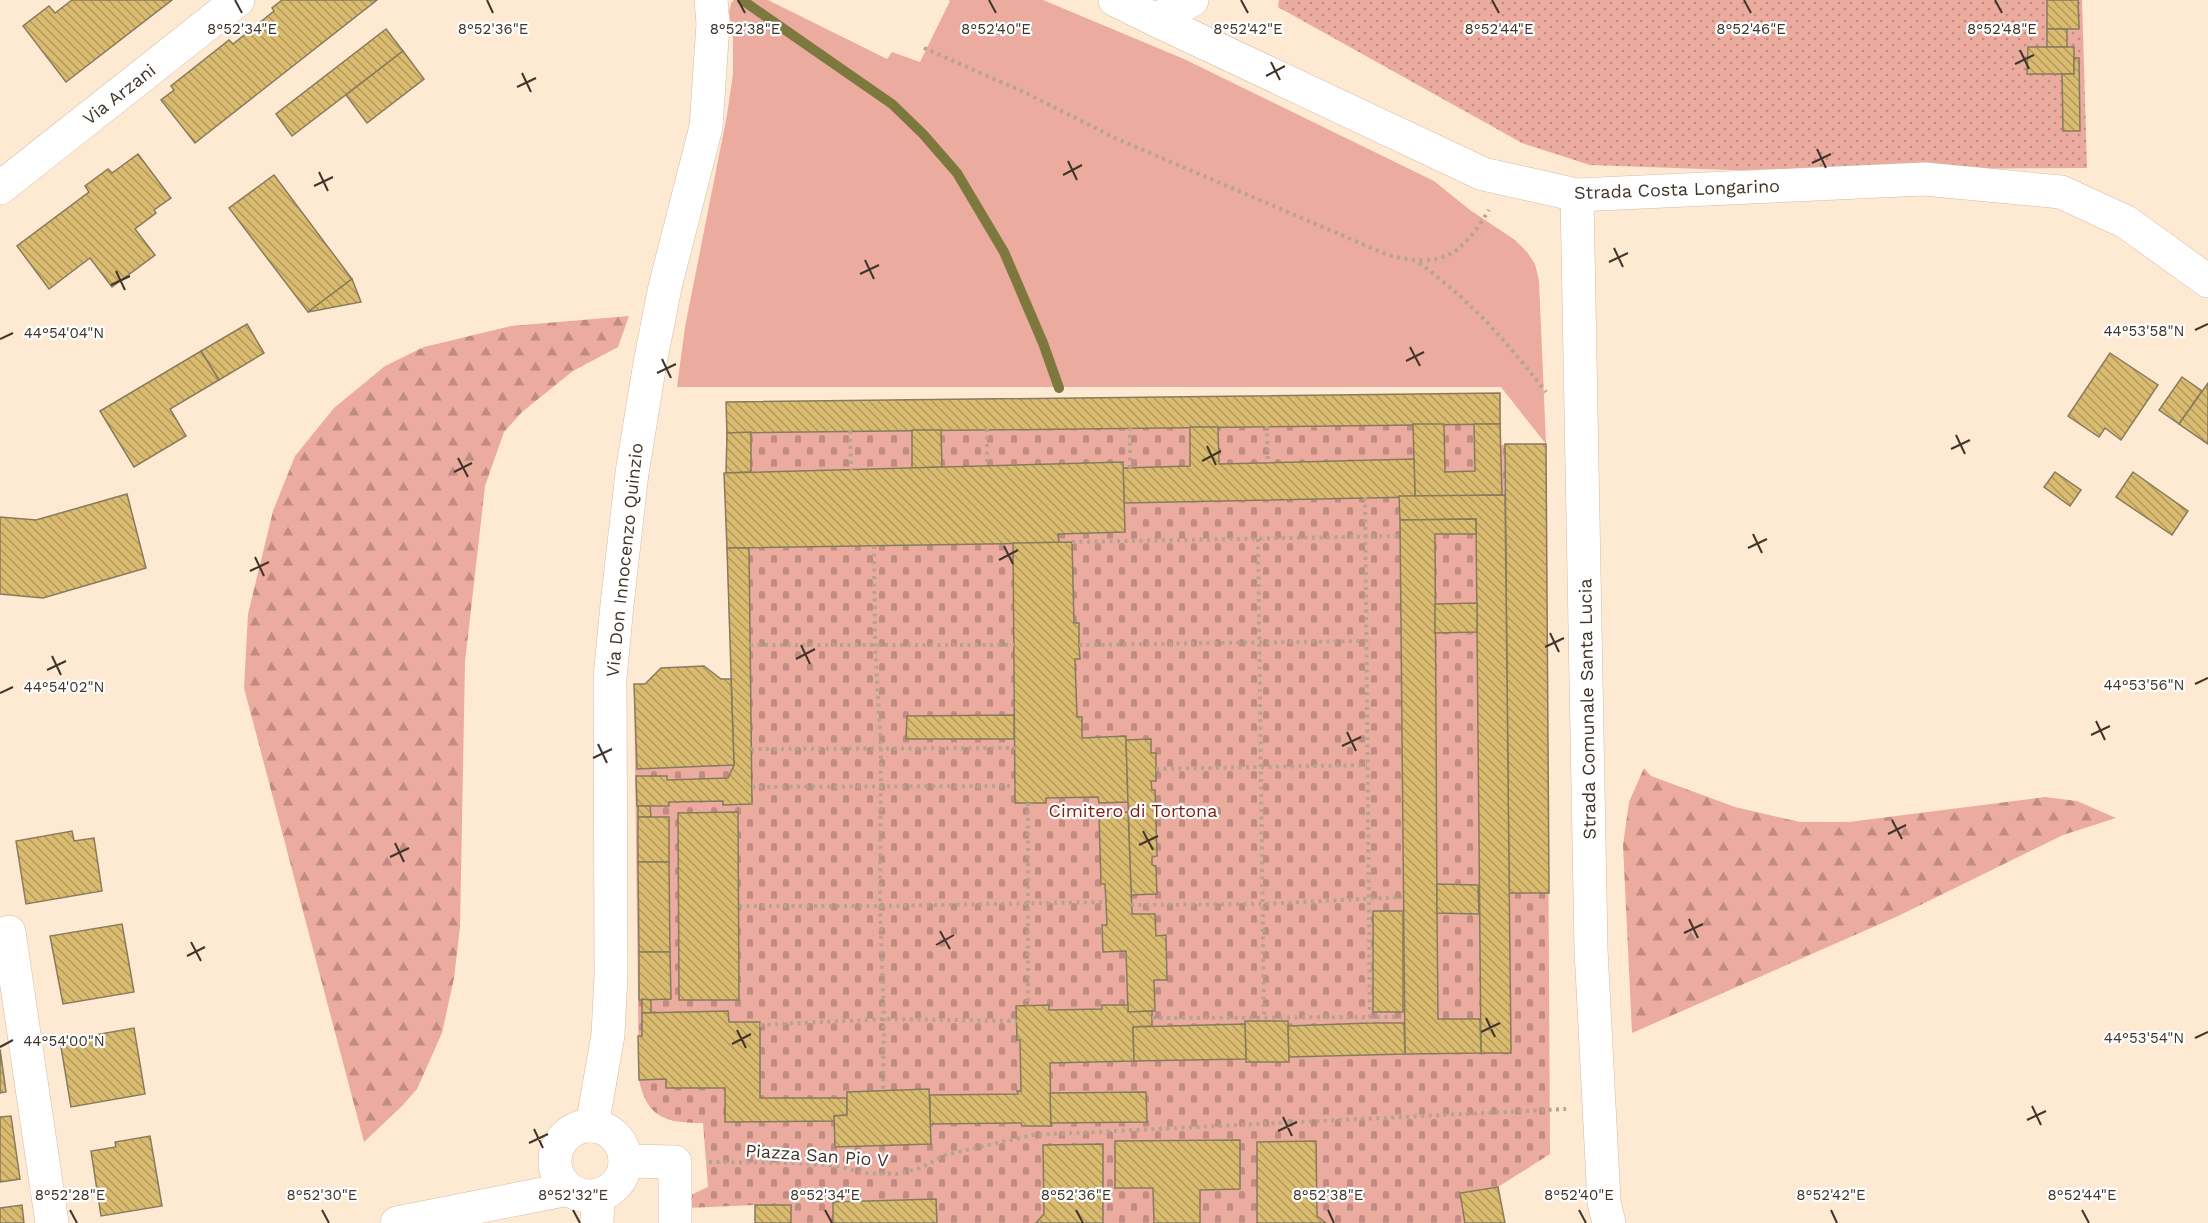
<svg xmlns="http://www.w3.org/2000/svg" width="2208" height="1223" viewBox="0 0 2208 1223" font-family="'Work Sans',sans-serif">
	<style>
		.grass { fill: #ebab9f }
		.forest { fill: url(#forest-firs) }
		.cemetery { fill: url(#cemetery-stones) }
		.garden { fill: url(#garden-dots) }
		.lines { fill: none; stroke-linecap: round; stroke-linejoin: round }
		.stream { stroke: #7d783d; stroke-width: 10 }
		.building { fill: url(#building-back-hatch); stroke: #887b5d; stroke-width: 1.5 }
		.minor-casing { stroke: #d5bca2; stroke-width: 34 }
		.path { stroke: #b5a492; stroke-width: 4; stroke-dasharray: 3 4.5; stroke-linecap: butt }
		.minor { stroke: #fff; stroke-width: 33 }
		.ticks { fill: none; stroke: #3f352a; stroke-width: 2 }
		.labels { text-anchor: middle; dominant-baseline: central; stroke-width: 4.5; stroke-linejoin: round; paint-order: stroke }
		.street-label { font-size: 18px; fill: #3f352a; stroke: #fff }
		.park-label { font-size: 18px; fill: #7b1d11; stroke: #fff }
		.ticks-label { font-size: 15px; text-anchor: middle; fill: #3f352a; stroke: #fff; stroke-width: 4.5; stroke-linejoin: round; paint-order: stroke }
	</style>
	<defs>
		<pattern id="forest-firs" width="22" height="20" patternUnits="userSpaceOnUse" patternTransform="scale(1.5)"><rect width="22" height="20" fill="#ebab9f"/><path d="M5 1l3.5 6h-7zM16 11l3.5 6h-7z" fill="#c08c82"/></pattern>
		<pattern id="cemetery-stones" width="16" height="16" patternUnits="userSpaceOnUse" patternTransform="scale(1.5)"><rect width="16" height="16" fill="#ebab9f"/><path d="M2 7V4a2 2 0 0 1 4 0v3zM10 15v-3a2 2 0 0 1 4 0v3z" fill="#c08c82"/></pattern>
		<pattern id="garden-dots" width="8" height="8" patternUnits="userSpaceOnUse" patternTransform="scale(1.5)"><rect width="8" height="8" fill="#ebab9f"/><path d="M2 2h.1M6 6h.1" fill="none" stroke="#c08c82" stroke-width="1.8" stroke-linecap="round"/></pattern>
		<pattern id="building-back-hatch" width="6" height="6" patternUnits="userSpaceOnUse" patternTransform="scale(1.5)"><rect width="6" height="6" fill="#dabb70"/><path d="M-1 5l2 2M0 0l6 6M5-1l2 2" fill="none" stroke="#b2995c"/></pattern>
	</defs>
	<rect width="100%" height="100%" fill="#fee9d3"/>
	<polygon class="grass" points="734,0 768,0 887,59 892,52 920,62 950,1 948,0 1043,0 1184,59 1434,181 1470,210 1515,240 1527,252 1535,264 1539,281 1546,444 1501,387 677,387 685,327 727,115 733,74 733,38 729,12 731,3"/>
	<g class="forest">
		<polygon points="629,316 618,347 573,371 522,412 504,432 485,486 465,662 460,927 454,978 442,1033 417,1089 402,1106 364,1142 244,688 248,614 273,511 295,456 334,408 385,366 424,347 511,326"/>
		<polygon points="1644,768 1651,776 1735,807 1800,822 1849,822 2045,797 2077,801 2116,818 2063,835 1896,917 1632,1033 1623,845 1629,802"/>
	</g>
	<path class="cemetery" d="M1500 393 1501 445 1546 444 1550 1154 1498 1187 1505 1223H755V1205L687 1208 691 1195 708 1187 703 1123C668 1123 647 1119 639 1080L634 684H645L661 668 704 666 721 679H731L724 473H726V402Z"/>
	<polygon class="garden" points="1279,0 2082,0 2087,168 1731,170 1590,165 1522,143 1278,7"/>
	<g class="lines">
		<polyline class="stream" points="742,0 892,104 923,134 957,173 1004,252 1043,343 1059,388"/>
	</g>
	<g class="building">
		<polygon points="72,0 172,0 66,82 23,26 49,6 55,13"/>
		<polygon points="282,0 377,0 195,143 161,100 174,90 171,86 229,40 233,44 274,11 272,8"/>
		<polygon points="2047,0 2078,0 2079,29 2047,29"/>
		<polygon points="386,29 403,51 292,136 276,114"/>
		<rect x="2047" y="29" width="20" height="18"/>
		<polygon points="2028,47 2074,47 2074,74 2027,74"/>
		<polygon points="403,51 424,79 367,123 346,95"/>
		<polygon points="2074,58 2079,58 2080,131 2063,131 2062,74 2074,74"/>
		<polygon points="138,154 171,198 154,210 156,213 135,229 155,255 112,287 90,258 49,289 17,246 89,192 85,186 108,169 112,173"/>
		<polygon points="274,175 352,279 308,312 229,208"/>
		<polygon points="352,279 361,302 308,312"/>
		<polygon points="247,324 264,353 219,380 201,351"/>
		<polygon points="201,351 219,380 170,409 186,436 134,467 100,411"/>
		<polygon points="2110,353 2158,385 2121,440 2105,428 2099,437 2068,416"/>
		<polygon points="2182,377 2202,391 2179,424 2159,410"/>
		<polygon points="2208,383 2208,444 2179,424"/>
		<polygon points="1500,393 1500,424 727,433 726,402"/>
		<polygon points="1413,424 1444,424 1445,472 1475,471 1474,424 1500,424 1502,495 1415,497"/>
		<polygon points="1190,427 1218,427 1219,464 1414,459 1415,497 1124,503 1123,468 1190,466"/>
		<polygon points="912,430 941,430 942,467 912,468"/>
		<polygon points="751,432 751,472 726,473 727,433"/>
		<polygon points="1505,444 1546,444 1549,893 1509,893"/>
		<polygon points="1123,462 1125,532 1058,534 1059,543 727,548 724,473"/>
		<polygon points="2055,472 2081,490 2070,506 2044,487"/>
		<polygon points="2133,472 2188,511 2172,535 2116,497"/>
		<polygon points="127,494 146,568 43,598 0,594 0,517 36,520"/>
		<polygon points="1505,495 1511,1053 1481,1053 1476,519 1400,520 1399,496"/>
		<polygon points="1476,519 1476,534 1435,534 1437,913 1438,1019 1480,1019 1481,1053 1405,1054 1400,520"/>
		<polygon points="1072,542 1074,623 1079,623 1079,645 1080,659 1075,659 1077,717 1082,717 1082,738 1126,736 1128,802 1099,803 1098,797 1046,798 1046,803 1015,803 1013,543"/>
		<polygon points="727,548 749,548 752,804 723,805 723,801 669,802 669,806 637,806 636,776 667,776 667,780 728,778 734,765"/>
		<polygon points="1477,603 1477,632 1435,633 1435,604"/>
		<polygon points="704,666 721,679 731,679 734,765 637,769 634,684 645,684 661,668"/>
		<polygon points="1014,715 1014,739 906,739 907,716"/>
		<polygon points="1151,739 1151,753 1156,753 1156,781 1151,781 1152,790 1155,790 1157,856 1152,857 1152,865 1156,866 1157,894 1131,895 1126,740"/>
		<polygon points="638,806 650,806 651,817 638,817"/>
		<polygon points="738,812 739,1000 679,1000 678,813"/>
		<polygon points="1128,812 1132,914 1155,914 1156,936 1166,935 1167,980 1154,980 1155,1011 1128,1012 1126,951 1103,952 1102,925 1107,925 1106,902 1105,884 1101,884 1099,813"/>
		<rect x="638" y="817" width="31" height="45"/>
		<polygon points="72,831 74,841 94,838 102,891 26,904 16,841"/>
		<polygon points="638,862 669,862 670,952 639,952"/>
		<polygon points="1437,884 1478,885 1479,914 1437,913"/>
		<rect x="1373" y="911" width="30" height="101"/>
		<polygon points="122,924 134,992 63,1004 50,936"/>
		<polygon points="639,952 670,952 671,999 639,1000"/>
		<polygon points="642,999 651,1000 651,1013 642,1013"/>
		<polygon points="1049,1005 1049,1010 1102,1009 1102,1005 1128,1005 1128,1012 1152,1011 1152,1026 1133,1027 1134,1061 1050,1063 1051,1126 1022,1126 1021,1123 930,1124 930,1095 1018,1094 1017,1091 1021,1091 1020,1040 1017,1040 1016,1006"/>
		<polygon points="728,1011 729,1022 760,1022 760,1098 847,1098 847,1115 834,1116 835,1121 725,1122 725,1088 666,1088 666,1079 639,1080 638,1036 642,1036 642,1013"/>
		<polygon points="1245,1021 1288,1021 1289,1062 1246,1062"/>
		<polygon points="1370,1023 1404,1023 1405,1054 1289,1057 1288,1026"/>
		<polygon points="1245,1024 1246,1059 1134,1061 1133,1027"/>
		<polygon points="134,1028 145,1094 71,1107 60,1041"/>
		<polygon points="0,1049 6,1092 0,1093"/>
		<polygon points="929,1089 931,1144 835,1147 834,1116 847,1115 847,1092"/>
		<polygon points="1146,1092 1147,1122 1051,1123 1050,1093"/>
		<polygon points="11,1116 20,1179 0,1182 0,1117"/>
		<polygon points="150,1136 162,1206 101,1216 91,1151 116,1147 115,1142"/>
		<polygon points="1240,1140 1240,1189 1200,1190 1200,1223 1154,1223 1153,1188 1115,1188 1115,1141"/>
		<polygon points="1316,1141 1317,1216 1326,1223 1257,1223 1257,1142"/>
		<polygon points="1103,1144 1103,1223 1036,1223 1044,1214 1043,1145"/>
		<polygon points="1498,1187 1505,1223 1465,1223 1460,1193"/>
		<polygon points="936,1199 937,1223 833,1223 833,1202"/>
		<polygon points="22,1205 24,1223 0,1223 0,1208"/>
		<rect x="755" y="1205" width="36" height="18"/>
	</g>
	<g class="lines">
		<g class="minor-casing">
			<g id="minor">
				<polyline points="1115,0 1156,20 1192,0"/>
				<polyline points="1156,20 1483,174 1577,195 1924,179 2061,192 2126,222 2208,281"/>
				<polyline points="0,188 238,0"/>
				<polyline points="1577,195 1591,949 1604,1202 1609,1223"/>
				<polyline points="9,932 52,1223"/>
				<circle cx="590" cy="1161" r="35"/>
				<polyline points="592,1126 608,1035 611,975 610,678 617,605 632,473 650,363 665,287 706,127 713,24 711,0"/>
				<polyline points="625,1161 675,1162 675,1223"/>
				<polyline points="397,1223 568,1189"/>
				<polyline points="597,1223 598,1196"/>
			</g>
		</g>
		<g class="path">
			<path d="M924 48 1028 94 1115 138 1388 255C1443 269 1460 256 1489 210"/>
			<path d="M1419 263C1469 299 1508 343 1546 392"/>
			<polyline points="1267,426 1268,463"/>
			<polyline points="987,429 987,466"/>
			<polyline points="850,431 851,470"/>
			<polyline points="1130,468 1130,428"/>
			<polyline points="1365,497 1370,1023"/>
			<polyline points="1258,539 1264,1018"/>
			<polyline points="1072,542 1399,536"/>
			<polyline points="874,546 875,646 881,747 880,906 884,1019 883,1091"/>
			<polyline points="750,645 1014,645"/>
			<polyline points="1079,645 1366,641"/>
			<polyline points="751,749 1015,748"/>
			<polyline points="1156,769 1367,765"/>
			<polyline points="752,787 1015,786"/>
			<polyline points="1028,803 1028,1006"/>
			<polyline points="1131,905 1262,904 1403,897"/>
			<polyline points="739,906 880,906 1106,902"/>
			<polyline points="1152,1018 1400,1017"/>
			<polyline points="760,1025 884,1019 1017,1021"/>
			<polyline points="709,1162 793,1163 839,1166 862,1173 896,1174 918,1169 945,1155 1033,1135 1566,1109"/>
			<polyline points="881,1175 882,1145"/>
		</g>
		<use href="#minor" class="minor"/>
	</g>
	<path class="ticks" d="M235 0 242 13M487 0 493 13M738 0 745 13M989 0 996 13M1241 0 1248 13M1492 0 1499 13M1744 0 1751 13M1995 0 2002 13M2020 50 2029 69M1271 62 1280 80M2015 64 2034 55M522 73 531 92M1266 76 1285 66M517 87 536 78M1817 149 1826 168M1068 161 1077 180M1812 163 1831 154M319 172 328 191M1063 175 1082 165M314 186 333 177M1614 248 1623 267M865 260 874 279M1609 262 1628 253M116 271 125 290M860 274 879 265M111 285 130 276M2195 330 2208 324M0 339 13 333M1410 347 1420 366M662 359 671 378M1406 361 1424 352M657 373 676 364M1956 435 1965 454M1207 446 1216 465M1951 449 1970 440M458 458 468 477M1202 461 1221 451M454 472 472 463M1753 534 1762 553M1004 546 1013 564M1748 548 1767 539M255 557 264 576M999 560 1018 550M250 571 269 562M1550 633 1559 652M801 645 810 664M1545 647 1564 638M52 656 61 675M796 659 815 649M47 670 66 661M2195 684 2208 678M0 693 13 687M2096 721 2105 740M1347 732 1356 751M2091 735 2110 726M598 744 607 763M1342 746 1361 737M593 758 612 749M1892 820 1902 839M1143 831 1153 850M1888 834 1906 825M395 843 404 862M1139 845 1158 836M390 857 409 848M1689 919 1698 938M940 931 950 949M1684 933 1703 924M191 942 201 961M936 945 954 935M187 956 205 947M1486 1018 1495 1037M737 1030 746 1048M1481 1032 1500 1023M2195 1038 2208 1032M732 1044 751 1034M0 1047 13 1040M2032 1106 2041 1125M1283 1117 1292 1136M2027 1120 2046 1111M534 1129 543 1148M1278 1131 1297 1122M529 1143 548 1134M70 1210 77 1223M322 1210 329 1223M573 1210 580 1223M825 1210 832 1223M1076 1210 1083 1223M1328 1210 1334 1223M1579 1210 1586 1223M1831 1210 1837 1223M2082 1210 2089 1223"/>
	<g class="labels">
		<g class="street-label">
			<text transform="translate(119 94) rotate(-38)">Via Arzani</text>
			<text transform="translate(1677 189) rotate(-2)">Strada Costa Longarino</text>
			<text transform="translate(624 560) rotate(-84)">Via Don Innocenzo Quinzio</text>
			<text transform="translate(1587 709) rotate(-91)">Strada Comunale Santa Lucia</text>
			<text transform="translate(817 1155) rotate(4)">Piazza San Pio V</text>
		</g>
		<g class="park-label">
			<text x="1133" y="810">Cimitero di Tortona</text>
		</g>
	</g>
	<g class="ticks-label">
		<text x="242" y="34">8°52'34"E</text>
		<text x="493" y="34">8°52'36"E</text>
		<text x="745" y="34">8°52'38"E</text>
		<text x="996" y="34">8°52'40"E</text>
		<text x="1248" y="34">8°52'42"E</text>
		<text x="1499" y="34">8°52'44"E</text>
		<text x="1751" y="34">8°52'46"E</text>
		<text x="2002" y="34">8°52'48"E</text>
		<text x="2144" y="336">44°53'58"N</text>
		<text x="64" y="338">44°54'04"N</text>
		<text x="2144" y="690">44°53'56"N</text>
		<text x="64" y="692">44°54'02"N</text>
		<text x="2144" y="1043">44°53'54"N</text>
		<text x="64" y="1046">44°54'00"N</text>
		<text x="70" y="1200">8°52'28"E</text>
		<text x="322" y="1200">8°52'30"E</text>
		<text x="573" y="1200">8°52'32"E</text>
		<text x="825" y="1200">8°52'34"E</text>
		<text x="1076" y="1200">8°52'36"E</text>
		<text x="1328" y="1200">8°52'38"E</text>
		<text x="1579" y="1200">8°52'40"E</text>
		<text x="1831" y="1200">8°52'42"E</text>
		<text x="2082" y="1200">8°52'44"E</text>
	</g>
</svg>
